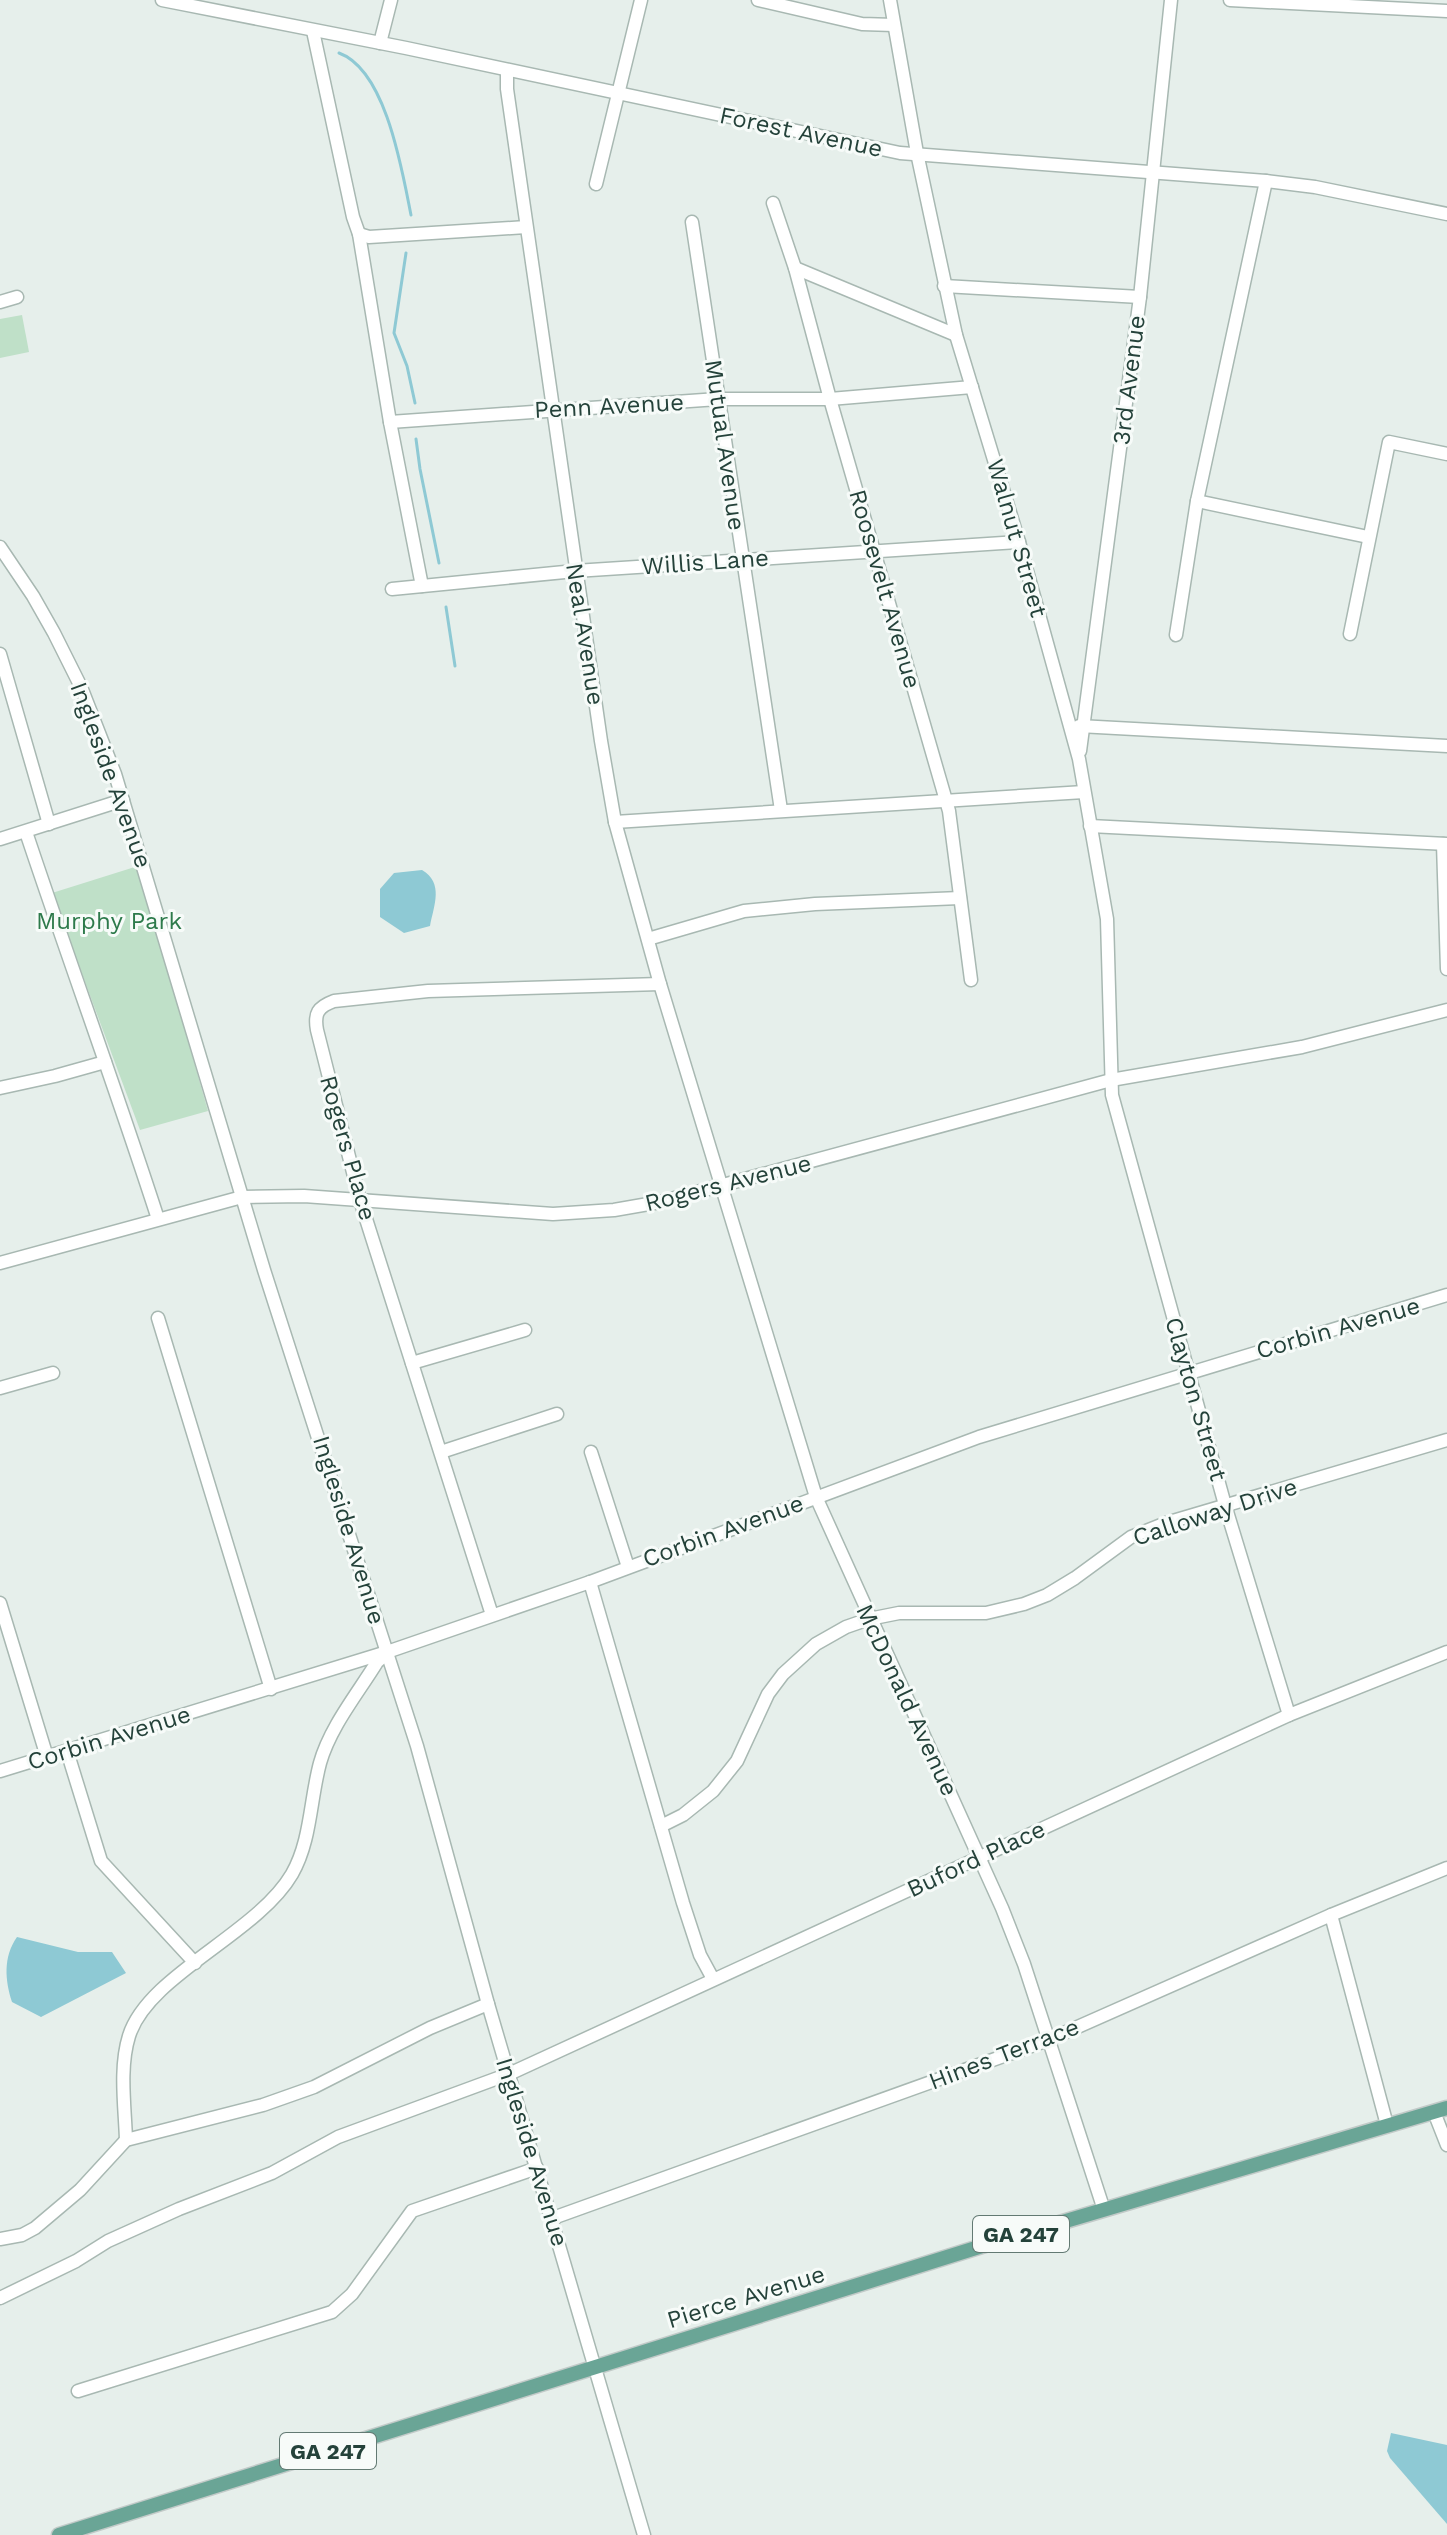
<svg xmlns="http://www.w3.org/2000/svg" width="1447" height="2535" viewBox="0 0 1447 2535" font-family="'Work Sans',sans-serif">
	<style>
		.green { fill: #bfe0c8 }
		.water { fill: #8ec9d4 }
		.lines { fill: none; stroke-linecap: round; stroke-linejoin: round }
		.stream { stroke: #8ec9d4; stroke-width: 3 }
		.minor-casing { stroke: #a8b8b2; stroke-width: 15 }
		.major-casing { stroke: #c2cac8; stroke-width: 17 }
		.minor { stroke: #fff; stroke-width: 12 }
		.major { stroke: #6aa596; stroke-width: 14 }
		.labels { text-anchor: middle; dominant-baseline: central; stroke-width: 6; stroke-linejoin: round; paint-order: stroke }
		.shield { fill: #f7fbf9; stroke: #637a73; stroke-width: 2 }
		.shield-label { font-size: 22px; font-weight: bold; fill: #24423a }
		.street-label { font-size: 24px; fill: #24423a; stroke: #f7fbf9 }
		.park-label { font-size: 24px; fill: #2d7a4b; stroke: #f7fbf9 }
	</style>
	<rect width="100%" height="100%" fill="#e6efeb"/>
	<g class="green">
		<polygon points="22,315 29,352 0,358 0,319"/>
		<polygon points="138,866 208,1111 140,1130 52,893"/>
	</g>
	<g class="water">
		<path d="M422 870C444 883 434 905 430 926L404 933 380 917V889L394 873Z"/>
		<path d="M17 1937 78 1952H112L126 1973 41 2017 12 2002C5 1980 3 1957 17 1937Z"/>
		<polygon points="1391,2433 1447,2445 1447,2524 1390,2458 1387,2451"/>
	</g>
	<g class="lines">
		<g class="stream">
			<path d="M339 53C386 70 402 170 411 215"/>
			<polyline points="406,253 394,333 407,366 415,403"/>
			<polyline points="416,439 420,469 439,563"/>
			<polyline points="446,607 455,666"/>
		</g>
		<g class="minor-casing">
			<g id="minor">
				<polyline points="162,0 406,48 900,153 1266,181 1315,187 1447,214"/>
				<polyline points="758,0 862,24 894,25"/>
				<polyline points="890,0 917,153 956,335 1019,542 1079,759 1107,919 1112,1095 1225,1505 1289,1715"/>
				<polyline points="1230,0 1447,11"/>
				<polyline points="313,31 353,217 359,234 390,422 422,586"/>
				<polyline points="380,43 391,0"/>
				<polyline points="507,70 507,89 601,741 615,822 660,984 816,1497 1002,1908 1024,1964 1104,2210"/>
				<polyline points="596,184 641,0"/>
				<polyline points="773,203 795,268 830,399 949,811 971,980"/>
				<polyline points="692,222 781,810"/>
				<polyline points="359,234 369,237 526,227"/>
				<polyline points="795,268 956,335"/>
				<polyline points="944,286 1140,297"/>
				<polyline points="0,302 17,297"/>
				<polyline points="390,422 718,399 830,399 972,387"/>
				<polyline points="1197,501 1368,537"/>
				<polyline points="0,547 33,596 54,633 81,687 115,774 264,1270 417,1746 488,2004 644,2535"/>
				<polyline points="392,589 575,571 1019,542"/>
				<polyline points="1350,634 1389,442 1447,454"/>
				<polyline points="1176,635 1197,501 1266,181"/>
				<polyline points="0,654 49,824"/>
				<polyline points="1079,726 1447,746"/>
				<polyline points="1080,751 1140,297 1171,0"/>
				<polyline points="615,822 1084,792"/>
				<polyline points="1090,826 1447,844"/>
				<path d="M26 832C69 961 116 1089 158 1219"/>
				<polyline points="0,839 123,800"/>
				<polyline points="1443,844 1447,969"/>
				<polyline points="648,939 744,911 815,904 960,898"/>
				<polyline points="0,1088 55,1076 105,1062"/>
				<polyline points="0,1263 242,1197 304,1196 553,1214 614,1210 660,1202 1111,1080 1302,1047 1447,1010"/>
				<polyline points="158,1318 271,1689"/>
				<polyline points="412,1363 525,1330"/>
				<polyline points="0,1388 53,1373"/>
				<polyline points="441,1452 557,1414"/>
				<polyline points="591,1452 628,1567"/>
				<polyline points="590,1582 683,1903 700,1955 713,1979"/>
				<polyline points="0,1603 47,1757"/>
				<path d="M492 1615 360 1200 317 1030C314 1013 318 1007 334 1001L428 991 660 984"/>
				<polyline points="67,1751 101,1861 195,1963"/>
				<polyline points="0,1771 387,1652 590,1582 979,1437 1447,1295"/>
				<polyline points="661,1826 683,1815 713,1791 737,1761 768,1694 783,1674 816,1644 846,1627 869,1619 899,1613 986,1613 1024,1604 1047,1595 1075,1578 1131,1537 1166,1523 1447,1440"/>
				<polyline points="1331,1915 1387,2125"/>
				<polyline points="1434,2112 1447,2145"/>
				<path d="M126 2140C125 2107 119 2068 129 2036 148 1975 257 1934 292 1874 311 1841 310 1800 320 1763 330 1727 358 1693 377 1662L385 1655"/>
				<polyline points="553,2218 1048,2040 1331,1915 1447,1868"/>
				<polyline points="0,2239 22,2235 35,2228 80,2190 126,2140 263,2105 314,2087 430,2028 488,2004"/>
				<polyline points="0,2298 76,2261 108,2241 179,2209 272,2173 338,2137 509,2074 1289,1715 1447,1652"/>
				<polyline points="78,2391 332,2312 352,2294 412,2211 537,2168"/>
			</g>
		</g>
		<g class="major-casing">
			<polyline id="major" points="59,2535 995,2242 1447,2108"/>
		</g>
		<use href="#minor" class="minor"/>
		<use href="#major" class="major"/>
	</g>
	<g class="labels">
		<g class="shield">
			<rect x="973" y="2216" width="96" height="36" rx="6"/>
			<rect x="280" y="2433" width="96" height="36" rx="6"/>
		</g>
		<g class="shield-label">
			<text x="1021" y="2234">GA 247</text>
			<text x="328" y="2451">GA 247</text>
		</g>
		<g class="street-label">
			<text transform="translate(801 132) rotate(12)">Forest Avenue</text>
			<text transform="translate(1129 380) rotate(-83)">3rd Avenue</text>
			<text transform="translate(609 406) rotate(-3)">Penn Avenue</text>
			<text transform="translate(725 445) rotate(82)">Mutual Avenue</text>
			<text transform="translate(1017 538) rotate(74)">Walnut Street</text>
			<text transform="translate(705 562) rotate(-4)">Willis Lane</text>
			<text transform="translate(885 589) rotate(74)">Roosevelt Avenue</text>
			<text transform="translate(585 634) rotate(81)">Neal Avenue</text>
			<text transform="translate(111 775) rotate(70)">Ingleside Avenue</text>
			<text transform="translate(348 1148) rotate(74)">Rogers Place</text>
			<text transform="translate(728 1183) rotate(-14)">Rogers Avenue</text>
			<text transform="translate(1338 1328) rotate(-16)">Corbin Avenue</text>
			<text transform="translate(1196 1399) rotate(74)">Clayton Street</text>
			<text transform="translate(1215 1512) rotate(-18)">Calloway Drive</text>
			<text transform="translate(349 1530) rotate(73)">Ingleside Avenue</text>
			<text transform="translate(723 1531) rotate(-20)">Corbin Avenue</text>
			<text transform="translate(907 1700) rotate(65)">McDonald Avenue</text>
			<text transform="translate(109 1738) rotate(-17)">Corbin Avenue</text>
			<text transform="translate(976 1859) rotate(-25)">Buford Place</text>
			<text transform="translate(1004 2054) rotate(-21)">Hines Terrace</text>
			<text transform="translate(532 2152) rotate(73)">Ingleside Avenue</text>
			<text transform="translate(746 2297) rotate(-17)">Pierce Avenue</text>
		</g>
		<g class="park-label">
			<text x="109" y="921">Murphy Park</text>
		</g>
	</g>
</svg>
